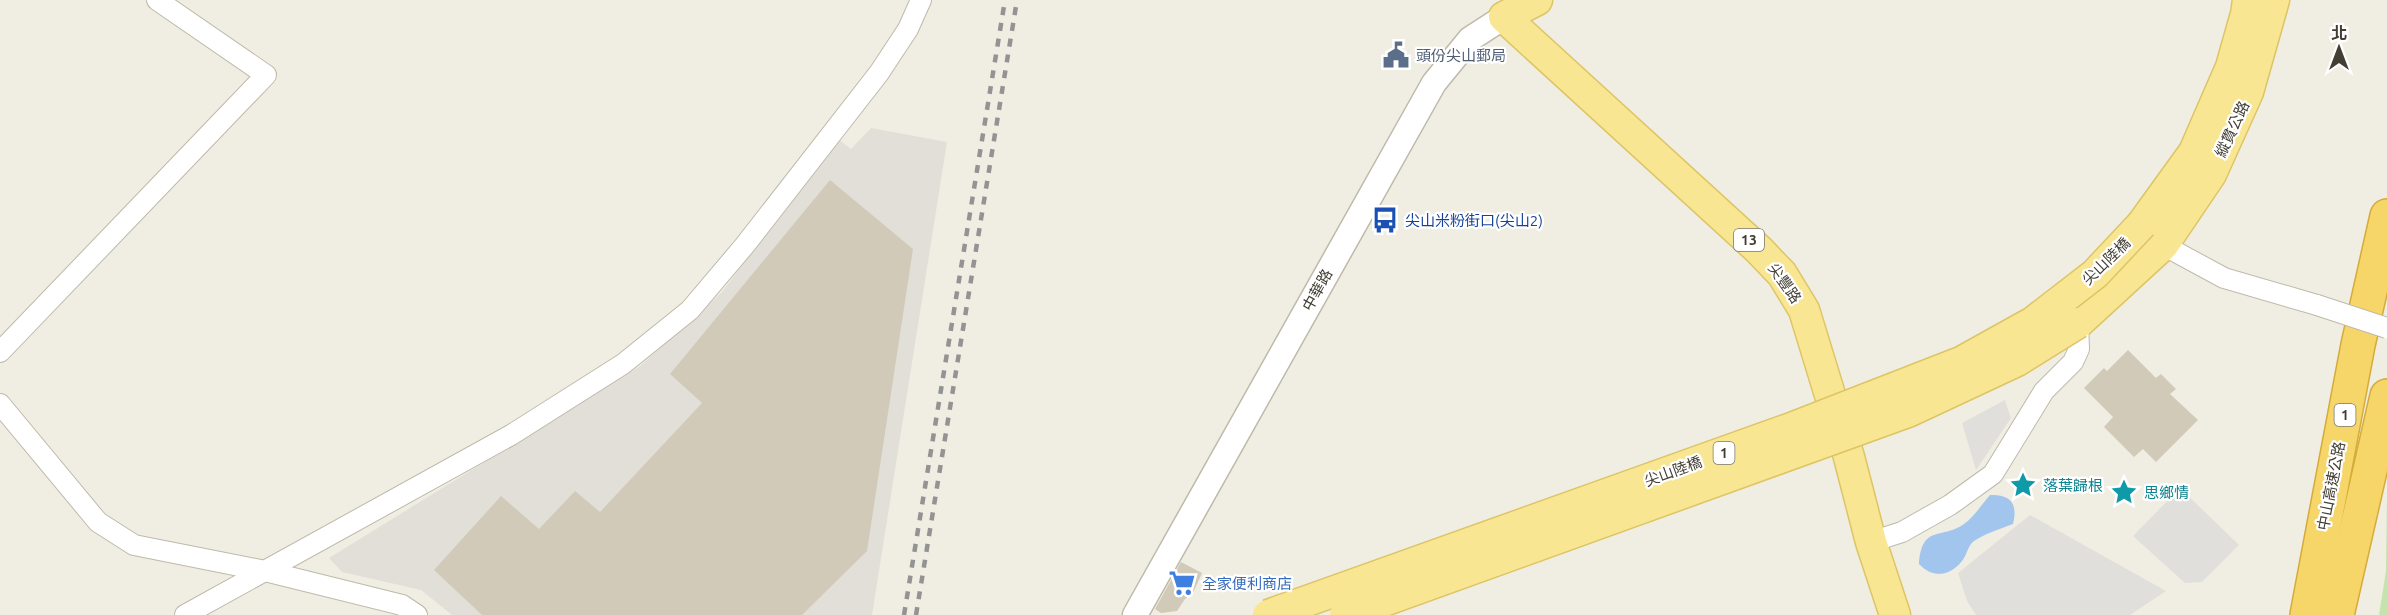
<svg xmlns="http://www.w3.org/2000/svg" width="2387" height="615" viewBox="0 0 2387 615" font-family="Ubuntu,'Noto Sans TC',sans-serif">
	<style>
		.industrial { fill: #e2dfd8 }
		.green { fill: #c5e3ad }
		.parking { fill: #e1dfdb }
		.water { fill: #a1c5ec }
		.building { fill: #d1cab9 }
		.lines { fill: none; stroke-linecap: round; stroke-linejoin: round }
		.minor-casing { stroke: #beb9a9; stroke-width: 22 }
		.tertiary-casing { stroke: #beb9a9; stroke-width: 27 }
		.primary-casing { stroke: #ddc565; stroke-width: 33 }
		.motorway-casing { stroke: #d5ab39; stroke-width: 36 }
		.minor { stroke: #fff; stroke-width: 20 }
		.tertiary { stroke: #fff; stroke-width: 24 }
		.primary { stroke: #f9e693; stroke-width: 30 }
		.motorway { stroke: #f6d668; stroke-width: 33 }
		.rail { stroke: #939393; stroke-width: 4.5; stroke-dasharray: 8 8; stroke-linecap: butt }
		.minor-bridge-casing { stroke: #beb9a9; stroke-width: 22; stroke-linecap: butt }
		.primary-bridge-casing { stroke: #ddc565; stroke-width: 33; stroke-linecap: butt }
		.minor-bridge { stroke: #fff; stroke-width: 20 }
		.primary-bridge { stroke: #f9e693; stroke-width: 30 }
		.labels { text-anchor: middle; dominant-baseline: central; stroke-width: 4.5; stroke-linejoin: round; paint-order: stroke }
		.shield { fill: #fff; stroke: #7b7871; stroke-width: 1.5 }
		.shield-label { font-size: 14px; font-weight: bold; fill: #423e34 }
		.service-label { font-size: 15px; fill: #4e5e75; stroke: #fff; text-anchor: start }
		.street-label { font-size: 15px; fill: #423e34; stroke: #fff }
		.transit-label { font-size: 15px; fill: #164399; stroke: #fff; text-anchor: start }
		.culture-label { font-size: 15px; fill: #0d838f; stroke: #fff; text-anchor: start }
		.shop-label { font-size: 15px; fill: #366cbe; stroke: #fff; text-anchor: start }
	</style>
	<rect width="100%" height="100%" fill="#f0eee3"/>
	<polygon class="industrial" points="871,128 947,142 872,615 452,615 421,590 342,572 329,558 640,366 722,292 838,139 851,149"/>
	<polygon class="green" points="2387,493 2387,615 2379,615 2386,571"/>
	<g class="parking">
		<polygon points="2005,400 2011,418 1976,470 1962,423"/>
		<polygon points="2180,488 2239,545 2202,582 2185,583 2133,536"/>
		<polygon points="2030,515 2166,591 2130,615 1976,615 1967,601 1958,573"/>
	</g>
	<path class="water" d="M1990 495C2011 494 2018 504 2013 524 2000 529 1986 533 1974 541 1968 545 1967 555 1962 561 1950 576 1933 579 1919 564 1922 524 1941 540 1964 524 1974 517 1982 504 1990 495Z"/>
	<g class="building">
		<polygon points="830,180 913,249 867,551 802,615 482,615 434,570 501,496 539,529 575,491 600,512 702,403 670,374"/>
		<polygon points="2128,350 2156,378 2161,374 2176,389 2170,394 2198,420 2156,462 2143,449 2134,457 2104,427 2113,417 2084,388 2104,368 2107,371"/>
		<polygon points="1181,562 1202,573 1193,593 1185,599 1177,611 1161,613 1155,609"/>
	</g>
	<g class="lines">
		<g class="minor-casing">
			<g id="minor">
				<polyline points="2155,237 2163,245 2224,278 2317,305"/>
				<polyline points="0,352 266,75 157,0"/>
				<polyline points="0,404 98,522 134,545 265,571 402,605 417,615"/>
				<polyline points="1871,542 1902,532 1950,505 1993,474 2044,391 2073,362 2079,349 2078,323"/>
				<polyline points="185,615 511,435 623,364 690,310 745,245 879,73 908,29 921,0"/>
			</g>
		</g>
		<g class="tertiary-casing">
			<polyline id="tertiary" points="1135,615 1434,83 1470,39 1504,17"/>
		</g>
		<g class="primary-casing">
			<g id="primary">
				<polyline points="1537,0 1504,17 1759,250 1782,274 1804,310 1849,457 1871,542 1895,615"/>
				<polyline points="2142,224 2194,152 2231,67 2246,14 2248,0"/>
				<polyline points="2078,323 2163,245 2211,174 2248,92 2274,0"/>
			</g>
		</g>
		<g class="motorway-casing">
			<g id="motorway">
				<polyline points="2307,615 2358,345 2387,216"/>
				<polyline points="2337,615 2387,396"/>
			</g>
		</g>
		<use href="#minor" class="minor"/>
		<use href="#tertiary" class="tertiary"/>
		<use href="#primary" class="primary"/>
		<use href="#motorway" class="motorway"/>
		<g class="rail">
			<polyline points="904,615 1005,0"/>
			<polyline points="916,615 1017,0"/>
		</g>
		<g class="minor-bridge-casing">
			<polyline id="minor-bridge" points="2317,305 2387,328"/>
		</g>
		<g class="primary-bridge-casing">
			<g id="primary-bridge">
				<polyline points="1268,615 1794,427 1961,362 2033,322 2095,274 2142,224"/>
				<polyline points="1345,615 1908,412 2017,361 2078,323"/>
			</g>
		</g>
		<use href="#minor-bridge" class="minor-bridge"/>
		<use href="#primary-bridge" class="primary-bridge"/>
	</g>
	<defs>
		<g id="civic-bare" transform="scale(2.07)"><path d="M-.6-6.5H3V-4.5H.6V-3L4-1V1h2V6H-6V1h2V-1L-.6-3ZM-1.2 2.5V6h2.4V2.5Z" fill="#5c6f8a" stroke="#fff" stroke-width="2.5" paint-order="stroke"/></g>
		<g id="bus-bare" transform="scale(2.07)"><path d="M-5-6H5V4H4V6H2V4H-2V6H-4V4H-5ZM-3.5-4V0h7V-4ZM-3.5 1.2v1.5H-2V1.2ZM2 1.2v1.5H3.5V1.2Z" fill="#1a4fb4" stroke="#fff" stroke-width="2.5" paint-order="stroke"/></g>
		<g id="sight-bare" transform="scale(2.07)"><path d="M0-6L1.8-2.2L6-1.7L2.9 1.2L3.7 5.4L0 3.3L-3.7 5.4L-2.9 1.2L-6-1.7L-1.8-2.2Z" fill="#0f9aa8" stroke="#fff" stroke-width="2.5" paint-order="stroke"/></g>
		<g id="supermarket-bare" transform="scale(2.07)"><path d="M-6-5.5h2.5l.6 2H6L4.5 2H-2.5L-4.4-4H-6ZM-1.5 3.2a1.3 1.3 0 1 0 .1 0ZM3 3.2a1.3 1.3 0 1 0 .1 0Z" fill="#3f7fe0" stroke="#fff" stroke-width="2.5" paint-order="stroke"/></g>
	</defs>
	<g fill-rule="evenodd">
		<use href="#civic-bare" x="1396" y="55"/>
		<use href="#bus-bare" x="1385" y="220"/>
		<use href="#sight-bare" x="2023" y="485"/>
		<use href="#sight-bare" x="2124" y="492"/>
		<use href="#supermarket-bare" x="1182" y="583"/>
	</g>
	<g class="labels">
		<g class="shield">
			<rect x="1734" y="229" width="30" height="22" rx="4.5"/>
			<rect x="2334.5" y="404" width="21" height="22" rx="4.5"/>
			<rect x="1713.5" y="442" width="21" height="22" rx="4.5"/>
		</g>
		<g class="shield-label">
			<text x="1749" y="240">13</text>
			<text x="2345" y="415">1</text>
			<text x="1724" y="453">1</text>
		</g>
		<g class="service-label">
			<text x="1416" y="55">頭份尖山郵局</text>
		</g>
		<g class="street-label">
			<text transform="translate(2232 129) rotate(-65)">縱貫公路</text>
			<text transform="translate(2106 261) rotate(-44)">尖山陸橋</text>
			<text transform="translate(1785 283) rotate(55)">尖豐路</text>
			<text transform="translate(1317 290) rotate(-61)">中華路</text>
			<text transform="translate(1673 471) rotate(-20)">尖山陸橋</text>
			<text transform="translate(2331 486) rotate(-79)">中山高速公路</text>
		</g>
		<g class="transit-label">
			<text x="1405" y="220">尖山米粉街口(尖山2)</text>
		</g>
		<g class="culture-label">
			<text x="2043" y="485">落葉歸根</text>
			<text x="2144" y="492">思鄉情</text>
		</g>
		<g class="shop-label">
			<text x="1202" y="583">全家便利商店</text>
		</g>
	</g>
	<g transform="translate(2339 48)" stroke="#ffffff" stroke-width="4.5" paint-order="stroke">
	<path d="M0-4.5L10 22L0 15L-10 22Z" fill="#423e34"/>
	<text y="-9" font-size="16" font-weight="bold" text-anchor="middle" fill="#423e34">北</text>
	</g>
</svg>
